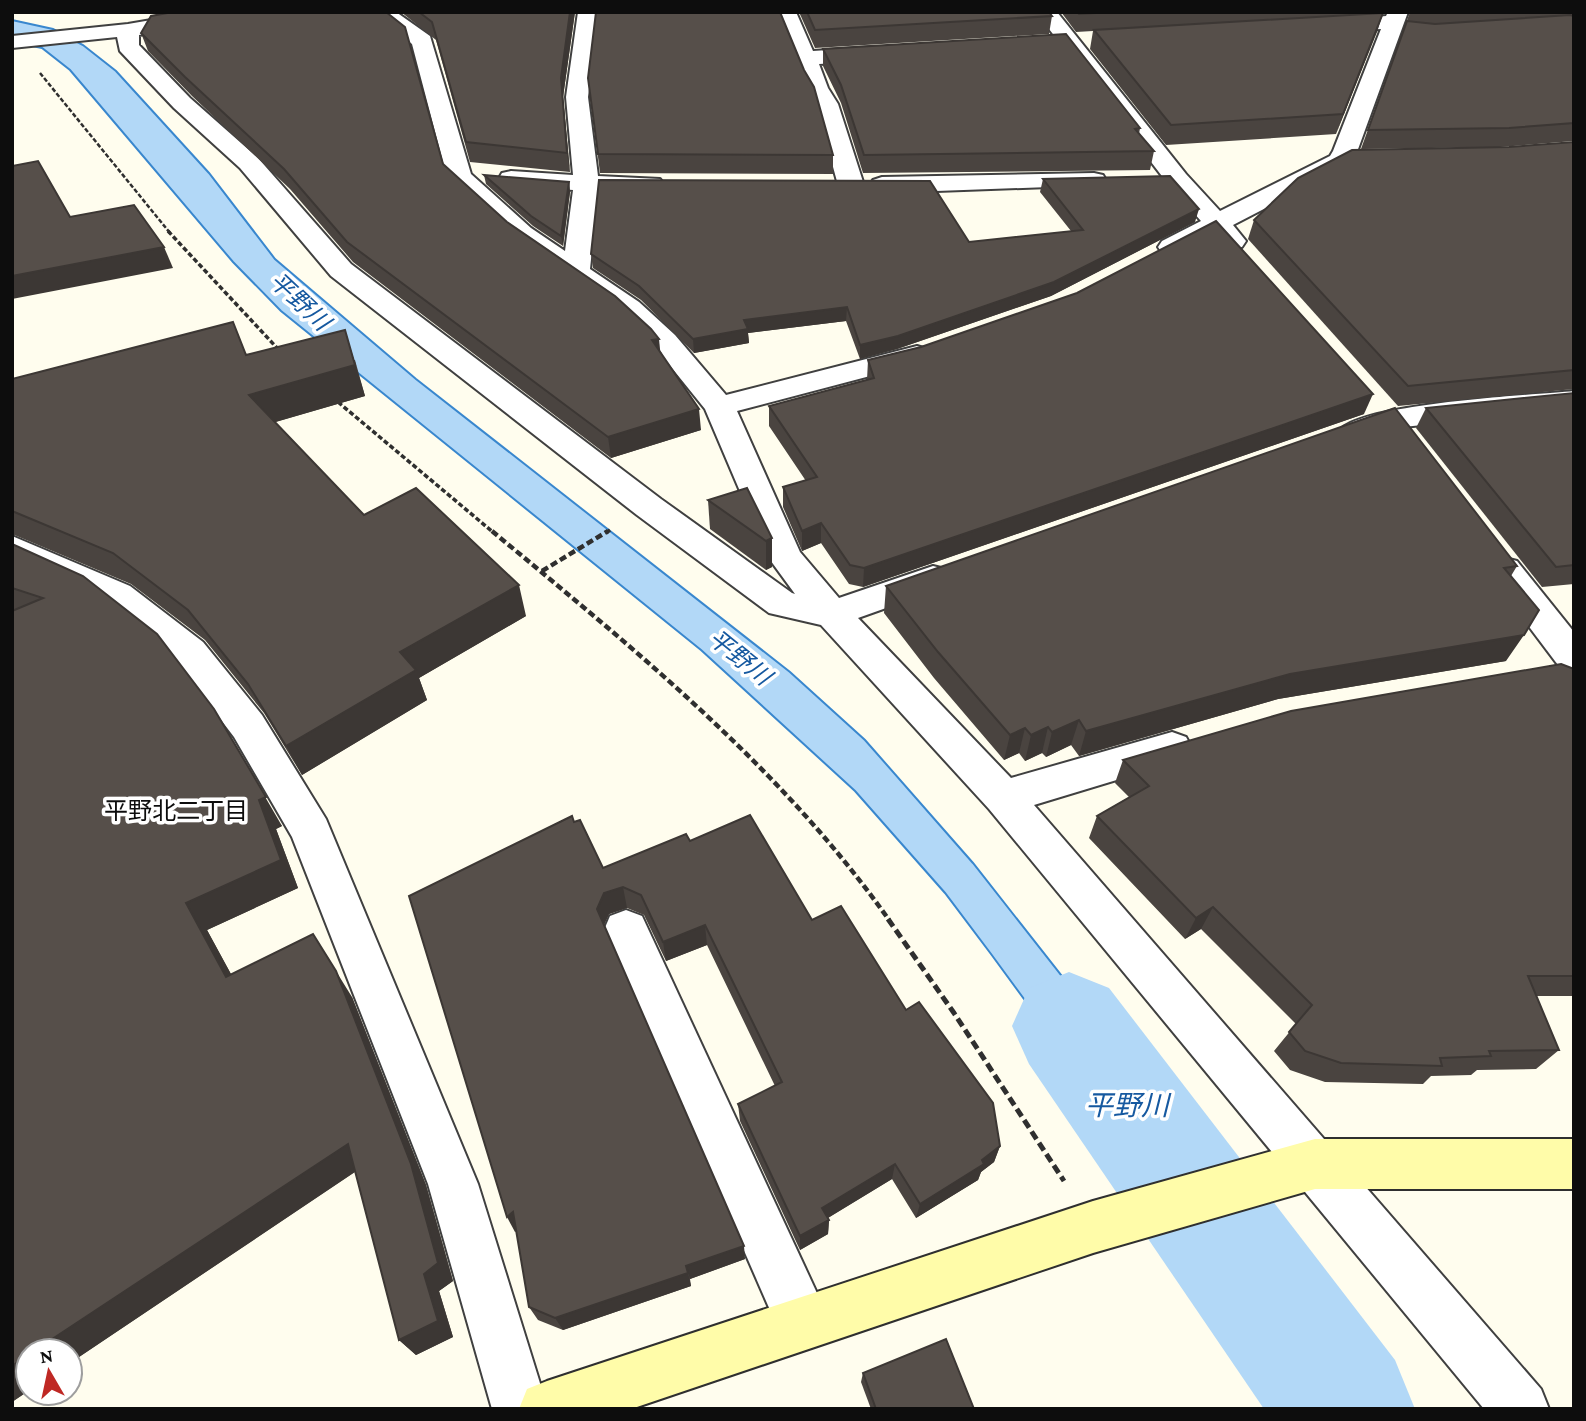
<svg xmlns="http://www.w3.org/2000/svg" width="1586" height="1421" viewBox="0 0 1586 1421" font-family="'Crimson Pro','Noto Sans JP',serif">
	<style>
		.water { fill: #b2d8f7; stroke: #3987ce; stroke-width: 2 }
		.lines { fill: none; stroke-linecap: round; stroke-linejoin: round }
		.river { fill: #b2d8f7; fill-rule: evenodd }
		.street-casing { stroke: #404040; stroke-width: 4 }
		.secondary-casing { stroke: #2f2f2f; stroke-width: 4 }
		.path-far3 { stroke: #2f2f2f; stroke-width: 2.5; stroke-dasharray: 4.5 2; stroke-linecap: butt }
		.path-far2 { stroke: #2f2f2f; stroke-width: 3.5; stroke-dasharray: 5 2.5; stroke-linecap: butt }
		.path-far1 { stroke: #2f2f2f; stroke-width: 4.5; stroke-dasharray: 7 3.5; stroke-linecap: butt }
		.path { stroke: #2f2f2f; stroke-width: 5; stroke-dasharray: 9 4.5; stroke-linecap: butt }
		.street { fill: #fff; fill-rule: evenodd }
		.secondary { fill: #fffca9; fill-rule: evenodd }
		.wall { fill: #4a4440 }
		.shaded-wall { fill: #3c3734 }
		.building { fill: #564f4a; stroke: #3c3734; stroke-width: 2 }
		.labels { text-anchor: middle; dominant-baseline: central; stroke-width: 7; stroke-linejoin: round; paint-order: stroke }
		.water-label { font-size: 24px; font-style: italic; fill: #1659a0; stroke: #fff }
		.neighbourhood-label { font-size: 24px; fill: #0d0d0d; stroke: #fff }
		.near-water-label { font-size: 28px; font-style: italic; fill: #1659a0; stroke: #fff }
	</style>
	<rect width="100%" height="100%" fill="#fffdee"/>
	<polygon class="water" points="12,20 53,29 83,45 116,71 209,173 275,259 416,379 790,672 865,740 973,863 1175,1120 1116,1142 1043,1025 991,954 945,893 855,791 701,650 281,311 233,262 70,70 42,48 12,42"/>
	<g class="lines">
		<polygon class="river" points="1069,972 1109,988 1395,1360 1415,1409 1264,1409 1029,1064 1012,1026 1029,988"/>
		<g class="street-casing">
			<g id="street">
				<polygon points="198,12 248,12 245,16 238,18 139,35 139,45 190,98 258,158 351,264 661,499 792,593 795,594 768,557 705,409 655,347 619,314 513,240 450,182 447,177 412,44 372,12 396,12 430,36 471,174 531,228 565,251 573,190 511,185 502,183 499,178 502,173 511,171 573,175 566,97 578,12 598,12 588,97 598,176 660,179 664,184 660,189 598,192 590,269 639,302 675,335 726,395 917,346 927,349 932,355 927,361 737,411 800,552 839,598 933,566 945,569 951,578 945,587 858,618 1011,778 1172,732 1186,737 1192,748 1186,759 1034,805 1541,1389 1549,1409 1484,1409 989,809 821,625 769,613 637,515 331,276 240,168 174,108 120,51 117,37 12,48 12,36 128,24"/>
				<polygon points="776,12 796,12 813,51 874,47 882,49 885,54 882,59 874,61 819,64 828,88 838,104 864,185 860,190 851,193 842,190 838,185 816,105 806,88"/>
				<path d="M1036 12H1057L1186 174 1220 211 1330 156 1333 151 1381 29 1329 32 1322 30 1319 26 1322 22 1386 16 1388 12H1408L1357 152 1348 165 1233 225 1246 241 1242 247C1228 250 1223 246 1214 235L1180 253 1171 255 1162 253 1158 247 1162 241 1201 221 1168 184Z"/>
				<polygon points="1094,173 1103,175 1106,180 1103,185 882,193 873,190 869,185 873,180 882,177"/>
				<path d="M1574 391V409L1394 428 1354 442 1343 439 1338 432C1358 403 1533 395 1574 391Z"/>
				<polygon points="12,536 130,586 203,642 262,715 326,819 478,1184 548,1409 492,1409 428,1184 292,837 234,737 177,662 104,604 12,562"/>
				<polygon points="1505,558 1517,561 1574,632 1574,673 1561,669 1493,579 1488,570 1493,561"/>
				<polygon points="626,910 642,916 822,1304 830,1323 822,1342 803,1350 784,1342 604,930 610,916"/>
			</g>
		</g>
		<g class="secondary-casing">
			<polygon id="secondary" points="1315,1139 1574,1139 1574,1189 1315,1189 1093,1253 631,1409 519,1409 527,1389 547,1381 1093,1201"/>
		</g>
		<polyline class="path-far3" points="40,73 170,233"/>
		<g class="path-far2">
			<polyline points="168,231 279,350"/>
			<polyline points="338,402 494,533"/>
			<polyline points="606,533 610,530"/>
		</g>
		<g class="path-far1">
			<path d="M492 531C635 650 781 767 889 920"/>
			<polyline points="542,571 608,531"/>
		</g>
		<polyline class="path" points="888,919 954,1013 1064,1181"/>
		<use href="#street" class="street"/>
		<use href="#secondary" class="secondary"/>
	</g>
	<g class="wall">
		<polygon points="168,12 386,12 443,164 507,222 661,352 701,430 611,458 353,262 290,189 192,96 148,51 141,33 169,13"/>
		<polygon points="401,12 575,12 563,97 570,172 470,162 436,40"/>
		<polygon points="799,12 1049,12 1052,16 1049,34 815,48"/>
		<polygon points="1061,12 1385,12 1383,14 1336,134 1166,145 1090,49 1093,31 1076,32"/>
		<polygon points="1410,12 1574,12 1574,141 1500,147 1361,149"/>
		<polygon points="823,49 1140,128 1139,134 1154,151 1150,170 863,173 841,103 823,66"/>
		<polygon points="588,78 833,155 833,174 600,173"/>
		<polygon points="1574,142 1574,389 1398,406 1248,239 1254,220 1509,147"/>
		<polygon points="484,175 569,182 570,192 563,246 533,226 486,184"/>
		<polygon points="1043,179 1195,222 1051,296 897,349 860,359 846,321 748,333 749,343 694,353 641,300 593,268 591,254 969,242 1071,231 1040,192"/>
		<polygon points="247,355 355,360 365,396 275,422 364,515 526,616 419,678 427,700 302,775 264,713 205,640 131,584 12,534 12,379"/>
		<polygon points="868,360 1364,414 863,587 849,584 821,543 802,551 783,507 783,487 806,481 769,426 769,406 867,380"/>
		<polygon points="1574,393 1574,584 1542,587 1416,428 1426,408"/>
		<polygon points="708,500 772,538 772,567 766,570 710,529"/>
		<polygon points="12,544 282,826 276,829 298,888 207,930 231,974 352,997 426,1185 453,1281 439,1291 453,1337 416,1355 399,1340 355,1172 12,1402 12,611 14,611 12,610"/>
		<polygon points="1517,566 1511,576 1506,661 1278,699 1079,756 1071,745 1046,757 1042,753 1025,761 1019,753 1004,760 934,678 884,613 886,586"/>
		<polygon points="1574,669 1574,996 1536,996 1559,1050 1536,1069 1477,1070 1471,1075 1431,1076 1423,1084 1325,1082 1290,1070 1274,1051 1296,1024 1201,929 1185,939 1089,838 1097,816 1129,797 1115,783 1123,760"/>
		<polygon points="574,822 603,868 690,841 812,920 906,1010 1000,1146 994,1162 981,1172 978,1180 916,1218 892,1179 828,1218 829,1220 828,1234 800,1250 740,1121 738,1104 775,1086 707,945 666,961 644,915 627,908 609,914 604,925 745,1259 690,1279 691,1286 563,1330 538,1320 529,1307 516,1231 515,1232"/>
		<polygon points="863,1373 974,1409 871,1409 861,1382"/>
	</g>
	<g class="shaded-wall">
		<polygon points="570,12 575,12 563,97 570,172 567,153 561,78"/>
		<polygon points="1383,13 1377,32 1336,134 1343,114"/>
		<polygon points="569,182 570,192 563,246 561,236"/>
		<polygon points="1199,209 1195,222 1051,296 897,349 860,359 860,345"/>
		<polygon points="164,247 173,268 12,299 12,276"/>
		<polygon points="847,307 846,321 748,333 749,343 694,353 693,339 744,320"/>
		<polygon points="345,330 365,396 262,426 249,395"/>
		<polygon points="659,339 661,359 652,340"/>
		<polygon points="1373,394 1364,414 863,587 864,568"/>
		<polygon points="699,409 701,430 611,458 608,437"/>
		<polygon points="821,523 821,543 802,551 802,531"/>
		<polygon points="772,538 772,567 766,570 766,541"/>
		<polygon points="519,585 526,616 419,678 427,700 302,775 286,746 400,652"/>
		<polygon points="1524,635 1506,661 1278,699 1079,756 1086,731 1290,674"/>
		<polygon points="214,709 282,826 276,829 298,888 207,930 246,1002 226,977 186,903"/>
		<polygon points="1079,720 1071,745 1046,757 1052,732"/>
		<polygon points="1048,727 1042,753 1025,761 1031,735"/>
		<polygon points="1025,728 1019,753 1004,760 1010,735"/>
		<polygon points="623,887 627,908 609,914 602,929 597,909 604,893"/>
		<polygon points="1213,907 1201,929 1185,939 1196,918"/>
		<polygon points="705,925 707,945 666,961 663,942"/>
		<polygon points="313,934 352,997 426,1185 453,1281 439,1291 453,1337 416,1355 399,1340"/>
		<polygon points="348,1144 365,1165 70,1363 70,1351 34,1351"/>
		<polygon points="1000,1146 994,1162 981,1172 978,1180 916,1218 920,1204"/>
		<polygon points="895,1164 892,1179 821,1222 822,1208"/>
		<polygon points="513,1212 521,1227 515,1232 507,1217"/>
		<polygon points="829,1220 828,1234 800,1250 800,1236"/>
		<polygon points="744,1246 745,1259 690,1279 686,1266"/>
		<polygon points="688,1273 691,1286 563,1330 555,1318"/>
		<polygon points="28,1355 28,1391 12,1402 12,1366"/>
	</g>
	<g class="building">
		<polygon points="173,12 386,12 405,27 443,164 507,222 615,296 651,329 659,339 652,340 699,409 608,437 347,242 284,169 185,77 141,33 151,16"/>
		<polygon points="419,12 570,12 561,78 567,153 466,142 432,22"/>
		<polygon points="596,12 780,12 804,70 814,87 833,155 598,154 588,78"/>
		<polygon points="807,12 1049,12 1052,16 815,30"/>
		<polygon points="1078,12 1113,12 1079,14"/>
		<polygon points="1383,13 1343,114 1171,125 1094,30"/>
		<polygon points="1570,15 1574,16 1574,123 1509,128 1368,130 1407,21 1435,24"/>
		<polygon points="1066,34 1140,128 1135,129 1154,151 864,155 841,85 823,49"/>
		<polygon points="1574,142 1574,370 1408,386 1254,220 1298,178 1352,150 1509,147"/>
		<polygon points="38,161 70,217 134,205 164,247 12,276 12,166"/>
		<polygon points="484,175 569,182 561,236 531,216"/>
		<polygon points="1170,176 1199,209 1054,282 898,336 860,345 847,307 744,320 748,329 693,339 639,286 591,254 599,180 930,181 969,242 1083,230 1043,179"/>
		<polygon points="1216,221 1373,394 864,568 850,565 821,523 802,531 783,487 817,477 769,406 874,378 868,360 921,347 1077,293"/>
		<polygon points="233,322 246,355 345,330 355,365 249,395 364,515 416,488 519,585 400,652 416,670 286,746 248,684 188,610 113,553 12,511 12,379"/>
		<polygon points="1574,393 1574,565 1556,567 1426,408"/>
		<polygon points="1395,408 1517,566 1504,568 1539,610 1524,635 1290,674 1086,731 1079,720 1052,732 1048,727 1031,735 1025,728 1010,735 938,652 886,586"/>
		<polygon points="747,488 772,538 766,541 708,500"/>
		<polygon points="12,544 83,576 157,634 214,709 266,797 259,800 281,860 186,903 226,977 313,934 336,971 411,1164 438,1263 424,1274 438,1321 399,1340 348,1144 34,1351 28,1351 28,1355 12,1366 12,611 43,598 12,588"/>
		<polygon points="1561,664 1574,669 1574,976 1528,976 1559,1050 1489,1051 1491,1056 1440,1058 1442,1066 1341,1063 1305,1051 1289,1032 1312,1005 1213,907 1196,918 1097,816 1149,786 1123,760 1291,711"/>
		<polygon points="750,815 812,920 841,906 906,1010 919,1002 993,1103 1000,1146 982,1160 984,1164 920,1204 895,1164 822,1208 829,1220 800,1236 738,1104 782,1082 705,925 663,942 641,895 623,887 604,893 597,909 744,1246 686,1266 688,1273 555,1318 529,1307 513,1212 507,1217 409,896 572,816 574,822 580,820 603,868 686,834 690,841"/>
		<polygon points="946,1339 974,1409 876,1409 863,1373"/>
	</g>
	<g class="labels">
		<g class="water-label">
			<text transform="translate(300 301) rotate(43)">平野川</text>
			<text transform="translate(740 657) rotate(39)">平野川</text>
		</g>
		<g class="neighbourhood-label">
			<text x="176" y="810">平野北二丁目</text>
		</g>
		<g class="near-water-label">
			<text x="1127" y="1105">平野川</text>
		</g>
	</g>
	<rect width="1586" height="1421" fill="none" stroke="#0d0d0d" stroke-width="28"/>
	<g transform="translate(49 1372) rotate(351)"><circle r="33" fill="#ffffff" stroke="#9e9e9e" stroke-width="2"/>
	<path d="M0-5L12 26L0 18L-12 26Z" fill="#bf2824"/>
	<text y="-10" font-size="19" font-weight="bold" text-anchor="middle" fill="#0d0d0d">N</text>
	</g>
</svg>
